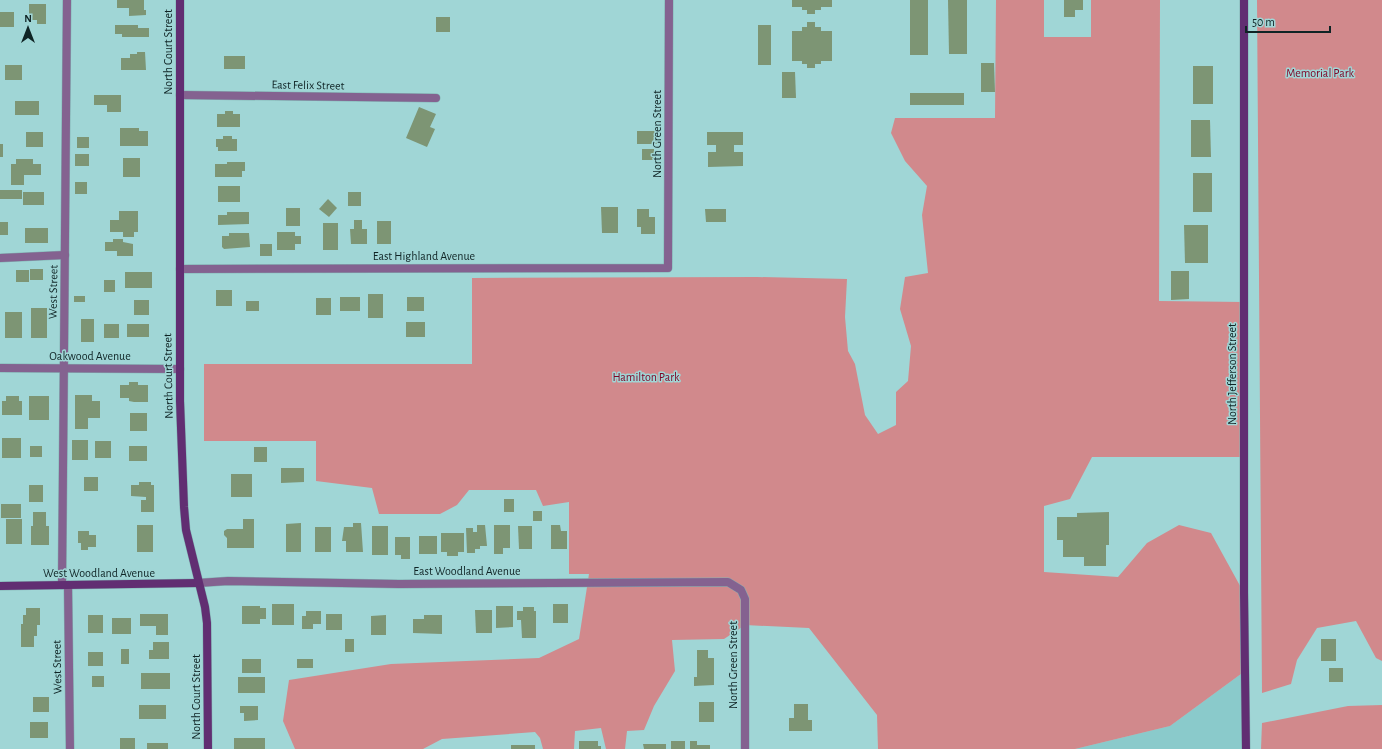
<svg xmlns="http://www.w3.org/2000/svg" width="1382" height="749" viewBox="0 0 1382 749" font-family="'Alegreya Sans',sans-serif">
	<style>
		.built { fill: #8acacb }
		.green { fill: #d1898c }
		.building { fill: #7d9574 }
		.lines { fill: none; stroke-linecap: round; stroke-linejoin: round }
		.street-casing { stroke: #83b2b3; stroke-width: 9 }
		.secondary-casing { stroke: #83b2b3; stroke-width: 9 }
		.street { stroke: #846290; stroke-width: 8 }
		.secondary { stroke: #612e72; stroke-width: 8 }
		.labels { text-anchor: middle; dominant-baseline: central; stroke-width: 3; stroke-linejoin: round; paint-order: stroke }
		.street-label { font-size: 12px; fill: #0f2425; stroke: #a0d6d6 }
		.park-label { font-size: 12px; fill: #7f0324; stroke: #a0d6d6 }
	</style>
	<rect width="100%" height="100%" fill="#a0d6d6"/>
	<polygon class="built" points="1245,671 1246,749 1075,749 1170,726"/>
	<g class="green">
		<polygon points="996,0 1044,0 1044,37 1091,37 1091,0 1160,0 1159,301 1244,302 1244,457 1092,457 1070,499 1044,506 1044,572 1118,577 1147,543 1179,525 1211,533 1244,593 1245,671 1170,726 1075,749 878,749 877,715 809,628 745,625 724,639 672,640 675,671 654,706 644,730 627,731 625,749 606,749 601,728 575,731 574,749 543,749 540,738 535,732 442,739 423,749 295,749 283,721 289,680 391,664 539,658 579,639 589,574 569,574 569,502 543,506 536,490 469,490 457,505 440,514 379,514 372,488 316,481 316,441 204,441 204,364 472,364 472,278 757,277 847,279 845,317 848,351 855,364 865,415 878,434 896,425 896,392 908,381 911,346 900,309 905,277 928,273 922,215 927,186 905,161 891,133 895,118 995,118"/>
		<polygon points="1257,0 1382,0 1382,661 1376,658 1356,621 1317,628 1297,660 1291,684 1262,693"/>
		<polygon points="1382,705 1382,749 1261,749 1262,723 1348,706"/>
	</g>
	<g class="building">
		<polygon points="117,0 144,0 144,10 146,10 146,15 129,16 129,8 117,8"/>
		<polygon points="792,0 832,0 832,7 821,7 821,10 815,10 815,14 807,14 807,10 802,10 802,7 792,7"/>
		<rect x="910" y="0" width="18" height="55"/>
		<polygon points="948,0 967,0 967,54 949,54"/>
		<polygon points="1064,0 1083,0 1083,10 1075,10 1075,17 1064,17"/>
		<polygon points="29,4 46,4 46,24 37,24 37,20 29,20"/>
		<rect x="0" y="12" width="14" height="15"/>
		<rect x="436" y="17" width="14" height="15"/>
		<polygon points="807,22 815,22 815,27 821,27 821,31 832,31 832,61 821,61 821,64 815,64 815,68 807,68 807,64 802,64 802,61 792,61 792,31 802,31 802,27 807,27"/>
		<polygon points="115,25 138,25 138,28 149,28 149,37 122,37 122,34 115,34"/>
		<rect x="758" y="25" width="13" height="40"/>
		<polygon points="137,52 145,52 146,70 121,70 121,58 130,58 130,54 137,54"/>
		<rect x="224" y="56" width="21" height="13"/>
		<polygon points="981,63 994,63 995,92 981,92"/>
		<rect x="5" y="65" width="17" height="15"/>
		<rect x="1193" y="66" width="20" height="38"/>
		<polygon points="782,72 795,72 796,98 782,98"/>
		<rect x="910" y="93" width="54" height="12"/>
		<polygon points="94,95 121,95 121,112 107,112 107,105 94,105"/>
		<rect x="15" y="101" width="24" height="14"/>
		<polygon points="419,107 436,114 430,127 435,129 427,147 406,138"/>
		<polygon points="225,111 233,111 233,114 240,114 240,127 217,127 217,114 225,114"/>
		<polygon points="1191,120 1210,120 1211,157 1191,157"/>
		<polygon points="120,128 139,128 139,131 148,131 148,146 120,146"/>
		<rect x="637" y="131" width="20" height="13"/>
		<rect x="26" y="132" width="17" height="15"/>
		<polygon points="707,132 743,132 743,145 734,145 734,152 743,152 743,166 708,167 708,152 716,152 716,145 707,145"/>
		<polygon points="223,136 232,136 232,139 237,139 237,151 218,151 218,147 216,147 216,139 223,139"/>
		<rect x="77" y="137" width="12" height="11"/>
		<rect x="0" y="144" width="3" height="13"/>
		<rect x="642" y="149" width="12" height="11"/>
		<rect x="75" y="154" width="14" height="12"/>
		<rect x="123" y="158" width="17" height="19"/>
		<polygon points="16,159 33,159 33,164 41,164 41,175 24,175 24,185 11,185 11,164 16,164"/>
		<polygon points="227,162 245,162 245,171 242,171 242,177 215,177 215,164 227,164"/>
		<rect x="1193" y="173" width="19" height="39"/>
		<rect x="75" y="182" width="12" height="12"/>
		<rect x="218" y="186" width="22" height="16"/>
		<rect x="0" y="190" width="22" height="9"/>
		<rect x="23" y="192" width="21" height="13"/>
		<rect x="348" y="192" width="13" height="14"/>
		<polygon points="328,199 337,208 329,217 319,209"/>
		<polygon points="601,207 618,207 618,233 602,233"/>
		<rect x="286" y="208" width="14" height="18"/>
		<polygon points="637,209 649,209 649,217 655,217 655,234 641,234 641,227 637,227"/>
		<polygon points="705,209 726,209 726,222 706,222"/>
		<polygon points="119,211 138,211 138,232 134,232 134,237 123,237 123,232 110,232 110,220 119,220"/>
		<polygon points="227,212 249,212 249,224 218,225 218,215 227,215"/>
		<polygon points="354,220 362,220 362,229 367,229 367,244 351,244 350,229 354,229"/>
		<rect x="377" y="221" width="14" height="23"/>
		<rect x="0" y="222" width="8" height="13"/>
		<rect x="323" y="223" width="15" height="27"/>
		<polygon points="1184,225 1208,225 1208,263 1185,263"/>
		<rect x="25" y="228" width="23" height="15"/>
		<polygon points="277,232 295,232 295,236 301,236 301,244 295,244 295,250 277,250"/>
		<polygon points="229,233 249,233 250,247 224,249 222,247 222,236 229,236"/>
		<polygon points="113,239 123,239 123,242 133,244 133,256 117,256 117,251 105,251 105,242 113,242"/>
		<rect x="260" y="244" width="12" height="12"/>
		<rect x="30" y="269" width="13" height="11"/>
		<rect x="16" y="270" width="13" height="12"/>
		<polygon points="1171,271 1189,271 1189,299 1171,300"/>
		<rect x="125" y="272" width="27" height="16"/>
		<rect x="104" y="280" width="11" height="12"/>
		<rect x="216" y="290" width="16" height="16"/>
		<rect x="368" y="294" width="15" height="24"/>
		<rect x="74" y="296" width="11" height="6"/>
		<rect x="340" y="297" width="20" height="14"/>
		<rect x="407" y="297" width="17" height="14"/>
		<rect x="316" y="298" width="15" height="17"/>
		<rect x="134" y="300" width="15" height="15"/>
		<rect x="246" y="301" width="13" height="10"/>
		<rect x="31" y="308" width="16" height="30"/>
		<rect x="5" y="312" width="17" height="26"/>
		<rect x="81" y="319" width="13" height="23"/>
		<rect x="406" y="322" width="19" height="15"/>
		<rect x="104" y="324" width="15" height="14"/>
		<rect x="127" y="324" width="22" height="13"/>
		<polygon points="129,382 138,382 138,385 148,385 148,402 134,402 129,401 129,398 120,398 120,385 129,385"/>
		<polygon points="75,395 92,395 92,401 100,401 100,418 88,418 88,429 75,429"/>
		<polygon points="6,396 19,396 19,401 22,401 22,415 2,415 2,401 6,401"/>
		<rect x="29" y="396" width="20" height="24"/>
		<rect x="130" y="413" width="17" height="18"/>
		<rect x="2" y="438" width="19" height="20"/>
		<rect x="72" y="440" width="16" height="20"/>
		<rect x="95" y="441" width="16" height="17"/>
		<rect x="30" y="446" width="12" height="11"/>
		<rect x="129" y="446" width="18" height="15"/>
		<rect x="254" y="447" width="13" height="15"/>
		<polygon points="281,468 304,468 304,482 281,483"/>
		<rect x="231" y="474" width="21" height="23"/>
		<rect x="84" y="477" width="14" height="14"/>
		<polygon points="139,482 151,482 151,485 154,485 154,512 141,512 141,500 146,500 146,497 131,496 131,485 139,485"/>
		<rect x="29" y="485" width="14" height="17"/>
		<rect x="504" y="499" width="10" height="13"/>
		<rect x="1" y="504" width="20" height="14"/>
		<rect x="533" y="511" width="9" height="10"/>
		<polygon points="33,512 46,512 46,526 49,526 49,545 31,545 31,526 33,526"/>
		<polygon points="1109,512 1109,545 1106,545 1106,566 1084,566 1084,557 1063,557 1063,540 1057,540 1057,517 1077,517 1077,513"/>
		<rect x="6" y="519" width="16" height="25"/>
		<polygon points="243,519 254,519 254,548 227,548 227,538 224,535 224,531 227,529 243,529"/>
		<polygon points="301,523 301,552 286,552 286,524"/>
		<polygon points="353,523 361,523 363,552 346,552 346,541 342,541 344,527 353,527"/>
		<rect x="137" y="525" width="16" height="27"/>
		<polygon points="477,525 485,525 487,546 480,546 480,549 475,549 475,553 467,553 466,528 473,528 473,532 477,532"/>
		<polygon points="494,525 510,525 510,548 503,548 503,554 494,554"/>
		<polygon points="551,525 560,525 561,531 567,531 567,549 551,549"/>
		<rect x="372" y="526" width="16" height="29"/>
		<polygon points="518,526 532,526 532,549 519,549"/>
		<rect x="315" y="527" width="16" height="25"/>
		<polygon points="78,531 89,531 89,535 96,535 96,547 88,547 88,550 81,550 81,543 78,543"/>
		<polygon points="441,533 464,533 464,552 458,552 458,556 447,556 447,552 441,552"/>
		<rect x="419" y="536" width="18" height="18"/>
		<polygon points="395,537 410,537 410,559 401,559 401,555 395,555"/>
		<rect x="272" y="604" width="22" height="21"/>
		<rect x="553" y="604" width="15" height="19"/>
		<polygon points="242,606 260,606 260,608 266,608 266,619 260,619 260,624 242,624"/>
		<polygon points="496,606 513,606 513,627 496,628"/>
		<polygon points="523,607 534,607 534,611 536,611 536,638 522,638 521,620 517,620 517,611 523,611"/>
		<polygon points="26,608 40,608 40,625 37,625 37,636 34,636 34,647 21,647 21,624 23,624 23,615 26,615"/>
		<polygon points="475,610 492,610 492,633 476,633"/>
		<polygon points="306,611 321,611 321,624 313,624 313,629 302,629 302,616 306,616"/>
		<polygon points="140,614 168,614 168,635 156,635 156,626 140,626"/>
		<rect x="326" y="614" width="16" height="16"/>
		<rect x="88" y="615" width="15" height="18"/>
		<polygon points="386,615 386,635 371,635 371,616"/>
		<polygon points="424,615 442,615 442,634 413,633 413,619 424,619"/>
		<rect x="112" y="618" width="19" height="16"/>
		<rect x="345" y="639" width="9" height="13"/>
		<rect x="1321" y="639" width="15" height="22"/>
		<polygon points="153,642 169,642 169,659 149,659 149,650 153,650"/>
		<rect x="121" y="649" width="8" height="15"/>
		<polygon points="697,650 708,650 708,658 714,658 714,685 694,686 694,677 697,677"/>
		<rect x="88" y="652" width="15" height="14"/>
		<rect x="242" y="659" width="19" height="14"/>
		<rect x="297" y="659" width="16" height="9"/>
		<rect x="1329" y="668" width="14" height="14"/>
		<rect x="141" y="673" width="29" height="16"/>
		<rect x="92" y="676" width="12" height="11"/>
		<rect x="238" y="677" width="27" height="16"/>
		<rect x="33" y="697" width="16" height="15"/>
		<rect x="699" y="702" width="15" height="20"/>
		<polygon points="794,704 808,704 808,720 812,720 812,731 789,731 789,718 794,718"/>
		<rect x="139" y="705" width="27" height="14"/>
		<polygon points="240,706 258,706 258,720 244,721 244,713 240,713"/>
		<rect x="30" y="722" width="18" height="16"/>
		<rect x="120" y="738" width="15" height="11"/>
		<rect x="234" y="738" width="31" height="11"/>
		<polygon points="579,741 598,741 598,746 601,746 601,749 579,749"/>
		<rect x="671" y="741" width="14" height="8"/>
		<polygon points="690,741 697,741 697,745 710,745 710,749 690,749"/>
		<rect x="147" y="743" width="21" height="6"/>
		<polygon points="643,744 666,744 666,749 644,749"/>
		<rect x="511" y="745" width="24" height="4"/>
	</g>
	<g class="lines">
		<g class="street-casing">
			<g id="street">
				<polyline points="180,95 436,98"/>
				<polyline points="0,258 65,255"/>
				<polyline points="180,269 668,268 669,0"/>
				<polyline points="0,368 180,369"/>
				<polyline points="198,583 228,581 399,584 728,582 741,590 745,599 745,749"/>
				<polyline points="62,585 67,0"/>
				<polyline points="68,585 70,749"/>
			</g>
		</g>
		<g class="secondary-casing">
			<g id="secondary">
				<polyline points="180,0 180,401 184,507 186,530 205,607 207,623 208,749"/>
				<polyline points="1244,0 1244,593 1246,749"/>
				<polyline points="0,586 198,583"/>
			</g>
		</g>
		<use href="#street" class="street"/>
		<use href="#secondary" class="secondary"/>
	</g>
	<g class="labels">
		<g class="street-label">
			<text transform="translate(168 52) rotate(-90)">North Court Street</text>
			<text transform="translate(308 85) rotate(1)">East Felix Street</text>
			<text transform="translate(657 134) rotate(-90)">North Green Street</text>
			<text x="424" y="256">East Highland Avenue</text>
			<text transform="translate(53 292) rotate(-89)">West Street</text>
			<text x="90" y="356">Oakwood Avenue</text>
			<text transform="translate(1232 374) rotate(-90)">North Jefferson Street</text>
			<text transform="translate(168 376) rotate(-91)">North Court Street</text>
			<text x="467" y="571">East Woodland Avenue</text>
			<text x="99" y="573">West Woodland Avenue</text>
			<text transform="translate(733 665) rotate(-90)">North Green Street</text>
			<text transform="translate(57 667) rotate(-91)">West Street</text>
			<text transform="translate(196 697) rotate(-90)">North Court Street</text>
		</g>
		<g class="park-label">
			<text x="1320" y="73">Memorial Park</text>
			<text x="646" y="377">Hamilton Park</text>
		</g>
	</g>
	<g transform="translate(28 28)" stroke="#a0d6d6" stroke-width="3" paint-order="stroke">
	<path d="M0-3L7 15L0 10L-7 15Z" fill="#0f2425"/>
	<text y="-6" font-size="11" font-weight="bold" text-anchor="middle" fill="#0f2425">N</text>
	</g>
	<path d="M1246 26v6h84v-6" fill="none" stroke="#0f2425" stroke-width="2"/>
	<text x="1252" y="26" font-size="12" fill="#0f2425" stroke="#a0d6d6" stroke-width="3" paint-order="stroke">50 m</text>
</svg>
